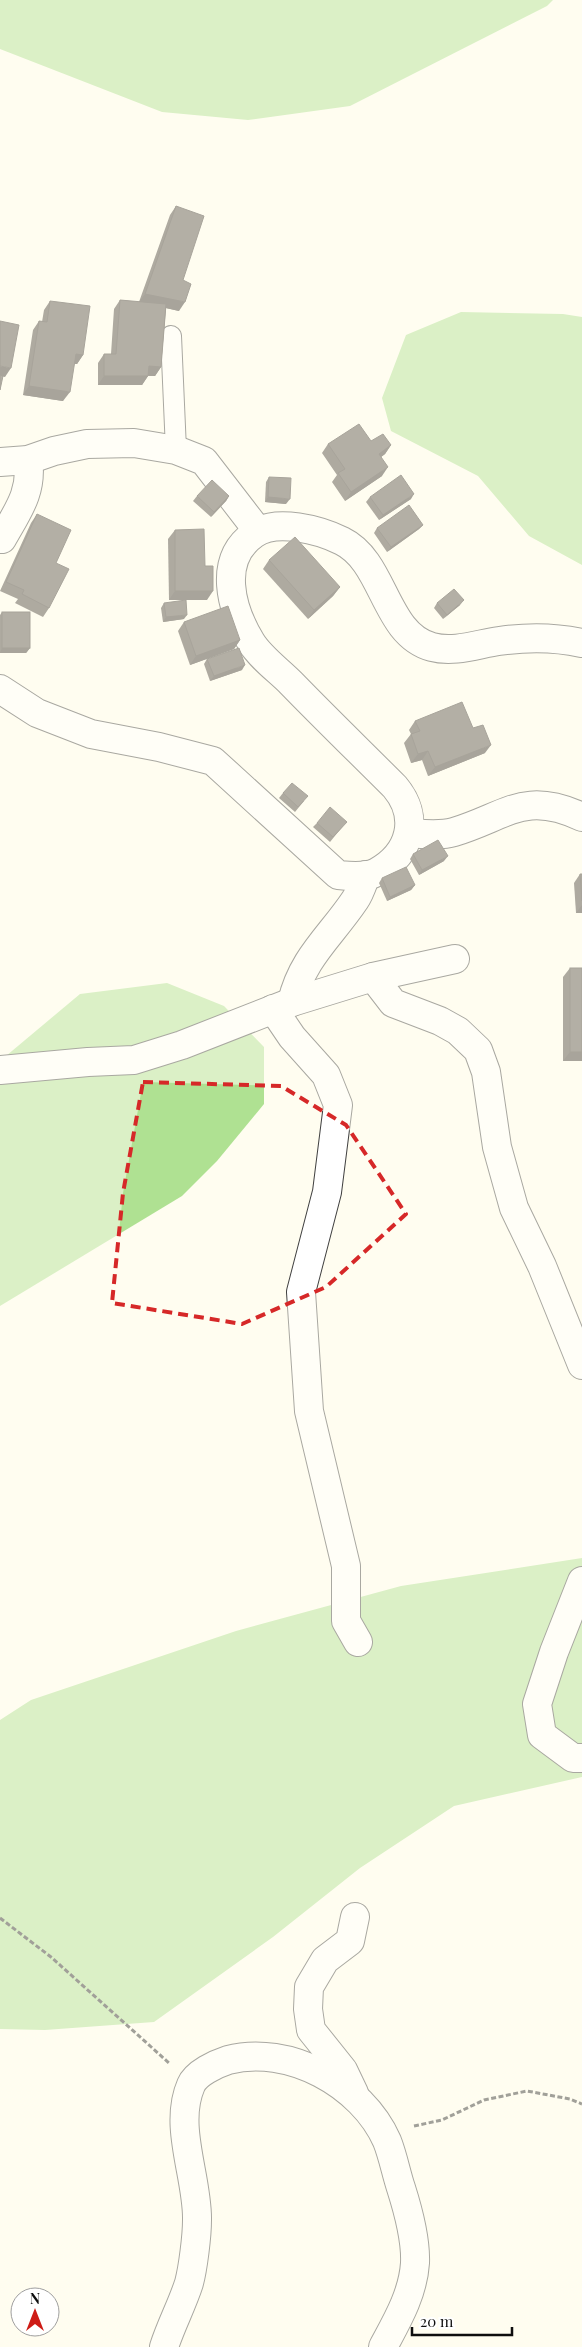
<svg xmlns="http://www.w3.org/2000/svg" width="582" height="2347" viewBox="0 0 582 2347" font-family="'Playfair Display',serif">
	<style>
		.forest { fill: #afe192 }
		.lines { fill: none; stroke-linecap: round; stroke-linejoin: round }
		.lane-casing { stroke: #414141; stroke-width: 22 }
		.street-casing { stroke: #414141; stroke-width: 30 }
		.path { stroke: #303030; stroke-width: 3; stroke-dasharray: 5 2.5; stroke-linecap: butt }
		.lane { stroke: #fff; stroke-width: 20 }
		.street { stroke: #fff; stroke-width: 28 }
		.wall { fill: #4c453f }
		.shaded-wall { fill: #3e3833 }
		.building { fill: #585049; stroke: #3e3833 }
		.marked { fill: none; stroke: #d62828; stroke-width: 4; stroke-dasharray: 10 6; stroke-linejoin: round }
	</style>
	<rect width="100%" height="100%" fill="#fffdf0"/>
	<g class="forest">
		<polygon points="0,0 553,0 547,6 350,106 248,120 162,112 0,49"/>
		<polygon points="461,312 563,314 582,317 582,565 529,536 478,476 391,431 382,398 406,335"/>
		<polygon points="167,983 224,1006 264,1047 264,1104 217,1161 182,1196 0,1306 0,1061 80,994"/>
		<polygon points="582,1558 582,1777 454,1806 360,1868 273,1937 154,2022 45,2030 0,2029 0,1720 31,1700 236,1631 401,1586"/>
	</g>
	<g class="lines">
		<g class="lane-casing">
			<polyline id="lane" points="171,336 176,450"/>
		</g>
		<g class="street-casing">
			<g id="street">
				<polyline points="0,462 28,460 54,451 87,444 134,443 176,450 204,461 258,531"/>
				<path d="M2 539C17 512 33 492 28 460"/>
				<path d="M0 689 37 713 91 734 159 747 213 761 338 875C350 876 366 878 377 872 411 853 420 817 395 787 360 752 325 718 291 683 278 670 260 657 251 642 231 609 217 560 254 534 276 518 320 530 342 541 385 562 384 634 432 647 454 653 478 644 499 641 526 637 555 637 582 643"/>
				<path d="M409 833C424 834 440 836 454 832 507 816 524 790 582 817"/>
				<polyline points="373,977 393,1003 440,1021 458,1031 478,1050 486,1072 497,1147 514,1208 542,1266 582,1365"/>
				<path d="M292 1002C302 958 331 936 355 900 360 893 363 883 366 875"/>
				<polyline points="273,1009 292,1037 326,1075 338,1105 327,1192 301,1292 309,1411 346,1566 346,1621 358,1642"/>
				<polyline points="0,1070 88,1062 134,1060 182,1045 292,1002 373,977 455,959"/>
				<polyline points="582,1581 554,1652 537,1704 542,1735 573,1758 582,1758"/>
				<polyline points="354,2093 343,2070 311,2030 308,2009 309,1987 325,1960 350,1941 355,1917"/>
				<path d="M164 2347C171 2325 182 2305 189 2283 193 2268 197 2236 197 2220 198 2178 173 2126 191 2085 196 2073 216 2064 228 2060 288 2044 362 2084 387 2141 393 2156 396 2173 401 2188 408 2210 416 2240 415 2263 413 2294 397 2321 383 2347"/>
			</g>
		</g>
		<g class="path">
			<polyline points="0,1918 51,1957 169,2063"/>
			<polyline points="414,2126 442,2120 484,2100 527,2091 570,2099 582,2104"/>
		</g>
		<use href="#lane" class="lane"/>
		<use href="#street" class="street"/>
	</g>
	<g class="wall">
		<polygon points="176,206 183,280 179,311 166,308 161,367 155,376 148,376 142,385 98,385 98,363 104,354 111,354 114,309 120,300 139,302 170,215"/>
		<polygon points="50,301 83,355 77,364 74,364 63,401 23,395 33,330 39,321 42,322 44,310"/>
		<polygon points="371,441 391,445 385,454 381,457 382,476 345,501 332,482 337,475 322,453 328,444"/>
		<polygon points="269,477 286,504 265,502 266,482"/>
		<polygon points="197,496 229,496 226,501 211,517 193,501"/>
		<polygon points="370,497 411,499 379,520 366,502"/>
		<polygon points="37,514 56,563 49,608 43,617 15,603 18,599 0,591 31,523"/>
		<polygon points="423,525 419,529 387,552 374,533 377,528"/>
		<polygon points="175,530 205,566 207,600 169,600 168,539"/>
		<polygon points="269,560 340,587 333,596 308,619 263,569"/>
		<polygon points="164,603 184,619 163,622 161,608"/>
		<polygon points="437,603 460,605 443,619 434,608"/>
		<polygon points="2,612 30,648 26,653 0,653 0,615"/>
		<polygon points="184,622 240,640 234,649 190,665 178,631"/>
		<polygon points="207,659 242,670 210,681 204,664"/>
		<polygon points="415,721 473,728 485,753 428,776 422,760 411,763 404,743 411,734 409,730"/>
		<polygon points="283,793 304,801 295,812 279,798"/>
		<polygon points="317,823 343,826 330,842 313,827"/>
		<polygon points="413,854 444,861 419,875 410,859"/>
		<polygon points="580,874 582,874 582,913 576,913 574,883"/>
		<polygon points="382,878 415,885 411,890 387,901 379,883"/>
		<polygon points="570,968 582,1061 563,1061 563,977"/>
	</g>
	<g class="shaded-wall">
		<polygon points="145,294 185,302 179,311 139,302"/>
		<polygon points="76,354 83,355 77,364 70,363"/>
		<polygon points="0,366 11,368 5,377 0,376"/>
		<polygon points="149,366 161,367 155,376 142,375"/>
		<polygon points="104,376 148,376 142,385 98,385"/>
		<polygon points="29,386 70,392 63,401 23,395"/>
		<polygon points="391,445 385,454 373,463 379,454"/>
		<polygon points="388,467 382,476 345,501 351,492"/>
		<polygon points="414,494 411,499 379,520 383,515"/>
		<polygon points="229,496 226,501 211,517 214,512"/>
		<polygon points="268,497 290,499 286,504 265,502"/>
		<polygon points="423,525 419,529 387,552 391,547"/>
		<polygon points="340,587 333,596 308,619 314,610"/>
		<polygon points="175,591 213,591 207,600 169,600"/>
		<polygon points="464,600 460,605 443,619 447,615"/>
		<polygon points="187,615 184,619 163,622 166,617"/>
		<polygon points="240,640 234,649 190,665 196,656"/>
		<polygon points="2,648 30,648 26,653 0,653"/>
		<polygon points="245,665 242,670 210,681 214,676"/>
		<polygon points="491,745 485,753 428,776 435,767"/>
		<polygon points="428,751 422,760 411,763 418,754"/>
		<polygon points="448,856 444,861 419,875 422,870"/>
		<polygon points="415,885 411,890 387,901 390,897"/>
		<polygon points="582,905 582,913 576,913"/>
		<polygon points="570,1052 582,1052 582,1061 563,1061"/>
	</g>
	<g class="building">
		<polygon points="176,206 204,216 183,280 191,284 185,302 145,294"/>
		<polygon points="120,300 166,304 161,367 149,366 148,376 104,376 104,354 116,354"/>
		<polygon points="50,301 90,306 83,355 76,354 70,392 29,386 39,321 47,322"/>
		<polygon points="0,321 19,325 11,368 0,366"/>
		<polygon points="0,375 3,376 0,390"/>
		<polygon points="359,424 371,441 383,434 391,445 379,454 388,467 351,492 338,473 345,469 328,444"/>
		<polygon points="401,475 414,494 383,515 370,497"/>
		<polygon points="269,477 291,478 290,499 268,497"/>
		<polygon points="212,480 229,496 214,512 197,496"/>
		<polygon points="409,505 423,525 391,547 377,528"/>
		<polygon points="37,514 71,530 56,563 69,569 49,608 22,594 24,590 6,582"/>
		<polygon points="204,529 205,566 213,566 213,591 175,591 175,530"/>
		<polygon points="295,537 340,587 314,610 269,560"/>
		<polygon points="454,589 464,600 447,615 437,603"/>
		<polygon points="186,600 187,615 166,617 164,603"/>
		<polygon points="228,606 240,640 196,656 184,622"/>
		<rect x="2" y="612" width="28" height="36"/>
		<polygon points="239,648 245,665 214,676 207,659"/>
		<polygon points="462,702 473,728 483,725 491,745 435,767 428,751 418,754 411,734 420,731 415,721"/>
		<polygon points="292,783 308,796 298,807 283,793"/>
		<polygon points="330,807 347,822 333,837 317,823"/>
		<polygon points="438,840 448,856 422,870 413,854"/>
		<polygon points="406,867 415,885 390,897 382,878"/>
		<polygon points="580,874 582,874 582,901"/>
		<rect x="570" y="968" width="12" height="84"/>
	</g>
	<path d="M0 0H582V2347H0ZM143 1082 281 1086 346 1125 406 1214 326 1287 242 1324 112 1303 123 1193Z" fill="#fffdf0" fill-opacity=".55" fill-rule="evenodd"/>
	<path class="marked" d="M143 1082 281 1086 346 1125 406 1214 326 1287 242 1324 112 1303 123 1193Z"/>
	<g transform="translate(35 2312)"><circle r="24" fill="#ffffff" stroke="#9f9f9f"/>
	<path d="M0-4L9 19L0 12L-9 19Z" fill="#ce1c16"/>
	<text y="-8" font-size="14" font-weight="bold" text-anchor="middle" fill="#0e0e0e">N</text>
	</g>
	<path d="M412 2327v8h100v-8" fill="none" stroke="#0e0e0e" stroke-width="2.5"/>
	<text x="420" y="2327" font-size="15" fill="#0e0e0e" stroke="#ffffff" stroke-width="4" paint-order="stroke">20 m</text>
</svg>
